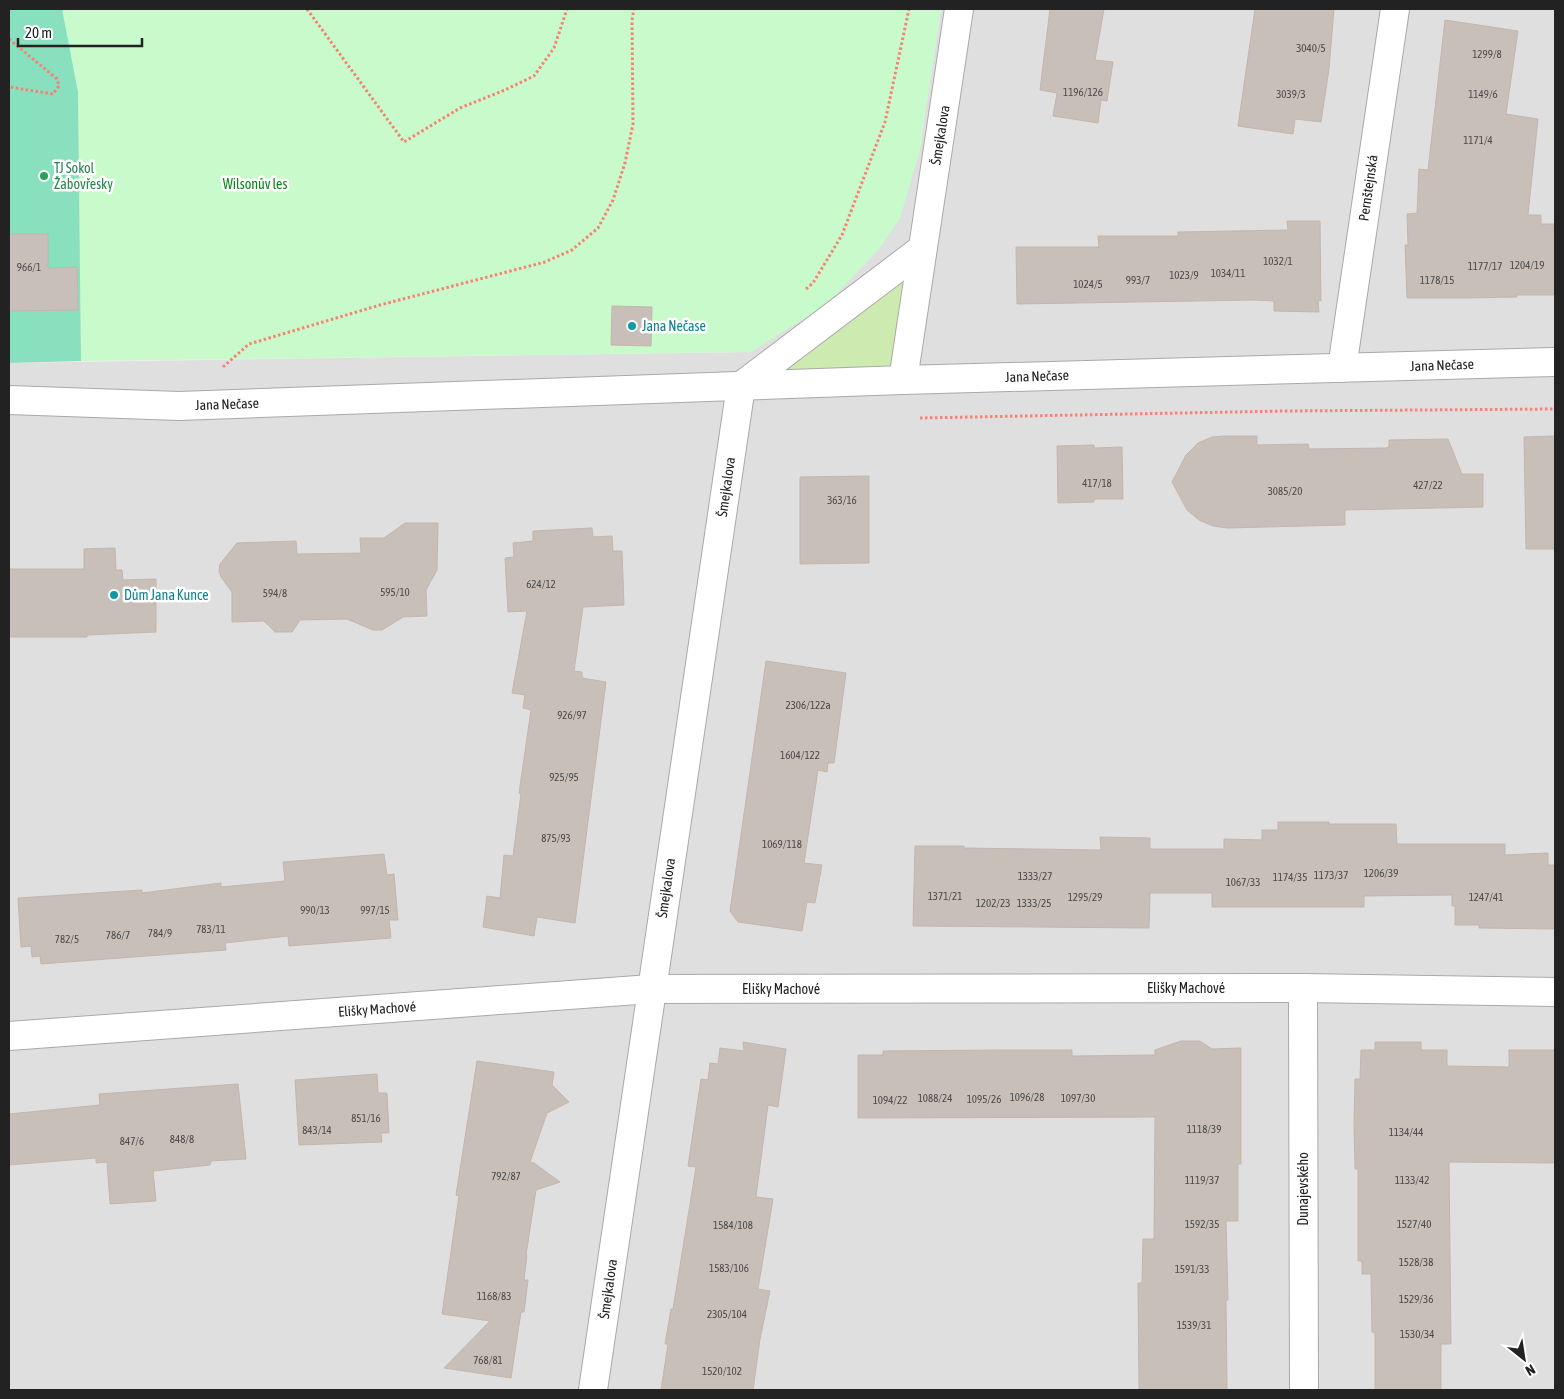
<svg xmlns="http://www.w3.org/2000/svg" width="1564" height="1399" viewBox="0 0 1564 1399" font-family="'Asap Condensed',sans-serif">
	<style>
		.residential { fill: #e0dfdf }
		.grass { fill: #cdebb0 }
		.park { fill: #c8facc }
		.pitch { fill: #88e0be }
		.building { fill: #c7bfb8; stroke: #c4b6ab }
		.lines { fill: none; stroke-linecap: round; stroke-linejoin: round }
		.minor-casing { stroke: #a9a9a9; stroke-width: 30 }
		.path { stroke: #fa8072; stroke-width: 3; stroke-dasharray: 2.5 2.5; stroke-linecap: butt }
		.minor { stroke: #fff; stroke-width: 28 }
		.leisure-dot { fill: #2e9e5b; stroke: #fff; stroke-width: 2 }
		.culture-dot { fill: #0f9aa8; stroke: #fff; stroke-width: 2 }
		.labels { text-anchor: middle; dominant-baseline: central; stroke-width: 5; stroke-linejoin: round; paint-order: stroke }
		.number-label { font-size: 11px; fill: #4b4948 }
		.street-label { font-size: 14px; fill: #222; stroke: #fff }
		.leisure-label { font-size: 14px; fill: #27864d; stroke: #fff; text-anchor: start }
		.park-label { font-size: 14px; fill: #0c8416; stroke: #fff }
		.culture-label { font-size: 14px; fill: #0d838f; stroke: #fff; text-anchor: start }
	</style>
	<rect width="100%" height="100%" fill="#f2efe9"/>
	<polygon class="residential" points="941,9 1555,9 1555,1390 9,1390 9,363 751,352 919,154"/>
	<polygon class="grass" points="909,269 891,367 782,370"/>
	<polygon class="park" points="62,9 941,9 919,154 900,218 879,249 827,304 751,352 81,361 78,92"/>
	<polygon class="pitch" points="9,9 62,9 78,92 81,361 9,363"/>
	<g class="building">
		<polygon points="1050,9 1104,9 1095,60 1113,62 1107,101 1101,100 1098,123 1053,116 1057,93 1040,90"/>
		<polygon points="1255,9 1334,9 1329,69 1321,122 1295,119 1293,134 1238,126"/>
		<polygon points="1445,20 1518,31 1506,114 1538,119 1528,215 1541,215 1541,224 1555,224 1555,295 1517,295 1517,297 1468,298 1407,298 1405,245 1408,245 1407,214 1417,213 1419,169 1428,170"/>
		<polygon points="1287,221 1320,221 1321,301 1318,300 1319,312 1274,311 1274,301 1254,300 1017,304 1016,247 1099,247 1098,236 1178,236 1178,232 1288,230"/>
		<polygon points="9,234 48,234 48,268 77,267 78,310 9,311"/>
		<polygon points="612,306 652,307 651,346 611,345"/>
		<polygon points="1225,436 1257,436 1257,445 1308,444 1309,449 1386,448 1389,447 1389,440 1448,439 1462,474 1483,474 1483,507 1345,510 1345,525 1227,528 1213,526 1199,520 1187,510 1172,482 1186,455 1198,443 1212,437"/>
		<polygon points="1555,436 1555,549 1526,549 1524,437"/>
		<polygon points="1094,445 1094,448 1122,447 1123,499 1094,499 1094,502 1058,503 1057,446"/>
		<polygon points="869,476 869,563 800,564 800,477"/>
		<polygon points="405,523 438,523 437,570 426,590 427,616 403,617 382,630 373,630 347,619 300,620 292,632 275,632 264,621 232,622 232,592 221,577 219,571 220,564 237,543 296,541 297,554 361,553 360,538 384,538"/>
		<polygon points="592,528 593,537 612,536 613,551 622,551 624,605 583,607 574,671 582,672 582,678 606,682 575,923 537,917 534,936 483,927 487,896 500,898 504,855 513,856 521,794 519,793 531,710 523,708 525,695 512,693 527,611 508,612 505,558 514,557 513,543 533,541 533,531"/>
		<polygon points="115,548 116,570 122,570 123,580 156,579 156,632 87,635 87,637 9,637 9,569 84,569 84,549"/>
		<polygon points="766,661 846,673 834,763 828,763 827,772 818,770 804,863 822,865 815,903 807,902 802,931 738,922 730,911"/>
		<polygon points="1278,822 1329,822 1329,824 1396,824 1397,844 1505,844 1505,855 1548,853 1548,865 1555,865 1555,929 1479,928 1479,925 1455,925 1455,906 1452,906 1452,895 1364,896 1364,907 1212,907 1212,893 1150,893 1149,928 913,926 915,846 964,846 964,848 1101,850 1100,837 1150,838 1150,849 1224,849 1224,839 1262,840 1262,830 1278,830"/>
		<polygon points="384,854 387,875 394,874 398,920 389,920 391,938 289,946 288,936 225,943 226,950 41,964 40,956 32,957 31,946 21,947 18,898 142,890 142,893 221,883 221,887 285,881 283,862"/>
		<polygon points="1181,1041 1200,1041 1212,1049 1241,1048 1241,1164 1238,1164 1238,1221 1226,1221 1228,1300 1226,1300 1227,1390 1139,1390 1138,1283 1142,1283 1143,1239 1154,1239 1155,1117 858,1118 858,1055 883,1055 883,1051 1000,1050 1072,1050 1072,1056 1155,1055 1155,1050"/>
		<polygon points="743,1042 786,1049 778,1107 768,1105 756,1197 773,1199 758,1289 770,1291 760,1339 753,1390 661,1390 668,1344 665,1344 671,1309 673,1309 696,1167 688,1166 701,1079 708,1080 710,1063 718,1064 720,1048 744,1051"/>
		<polygon points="1375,1042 1421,1042 1421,1050 1447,1050 1447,1066 1509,1067 1509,1050 1555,1050 1555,1163 1449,1162 1451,1344 1441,1344 1441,1390 1375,1390 1375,1333 1372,1332 1371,1274 1362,1274 1362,1261 1358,1261 1358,1169 1355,1169 1354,1125 1355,1079 1360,1079 1361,1050 1375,1050"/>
		<polygon points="477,1061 554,1072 552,1085 569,1102 547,1113 530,1162 534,1163 560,1182 536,1190 526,1255 527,1255 524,1280 528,1280 524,1312 521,1312 511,1378 444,1368 490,1321 442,1314 459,1196 456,1195"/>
		<polygon points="377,1074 378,1093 387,1093 389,1133 381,1133 382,1142 299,1145 295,1080"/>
		<polygon points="238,1084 246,1159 211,1161 210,1165 153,1171 156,1201 110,1204 107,1162 96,1163 96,1158 9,1165 9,1114 100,1105 99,1094"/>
	</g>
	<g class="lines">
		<g class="minor-casing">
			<g id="minor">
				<polyline points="1342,368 1395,9"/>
				<polyline points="903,380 959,9"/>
				<polyline points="741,386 922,249"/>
				<polyline points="9,400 179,406 903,380 1555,362"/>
				<polyline points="1303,988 1304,1390"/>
				<polyline points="9,1036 651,989 1303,988 1555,992"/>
				<polyline points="593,1390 741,386"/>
			</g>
		</g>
		<g class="path">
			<polyline points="307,9 404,142 460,108 505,90 534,76 554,48 567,9"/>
			<polyline points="9,39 57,79 59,86 53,94 9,87"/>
			<polyline points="806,289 813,283 842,235 885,122 909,9"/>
			<polyline points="223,367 249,344 380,305 545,262 572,250 598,228 613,200 625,163 633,124 632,20 634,9"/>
			<polyline points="920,418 1286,411 1555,409"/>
		</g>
		<use href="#minor" class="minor"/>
	</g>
	<circle class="leisure-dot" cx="44" cy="176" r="5"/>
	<g class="culture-dot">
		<circle cx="632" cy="326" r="5"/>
		<circle cx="114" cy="595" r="5"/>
	</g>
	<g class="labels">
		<g class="number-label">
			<text x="1311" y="48">3040/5</text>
			<text x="1487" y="54">1299/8</text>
			<text x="1083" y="92">1196/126</text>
			<text x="1291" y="94">3039/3</text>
			<text x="1483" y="94">1149/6</text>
			<text x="1478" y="140">1171/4</text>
			<text x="1278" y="261">1032/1</text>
			<text x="1527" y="265">1204/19</text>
			<text x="1485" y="266">1177/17</text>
			<text x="29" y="267">966/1</text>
			<text x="1228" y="273">1034/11</text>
			<text x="1184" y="275">1023/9</text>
			<text x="1138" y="280">993/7</text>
			<text x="1437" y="280">1178/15</text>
			<text x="1088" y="284">1024/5</text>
			<text x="1097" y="483">417/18</text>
			<text x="1428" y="485">427/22</text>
			<text x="1285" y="491">3085/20</text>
			<text x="842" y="500">363/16</text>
			<text x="541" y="584">624/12</text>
			<text x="395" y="592">595/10</text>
			<text x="275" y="593">594/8</text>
			<text x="808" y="705">2306/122a</text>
			<text x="572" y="715">926/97</text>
			<text x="800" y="755">1604/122</text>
			<text x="564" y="777">925/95</text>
			<text x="556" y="838">875/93</text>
			<text x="782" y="844">1069/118</text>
			<text x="1381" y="873">1206/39</text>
			<text x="1331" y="875">1173/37</text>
			<text x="1035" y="876">1333/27</text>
			<text x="1290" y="877">1174/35</text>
			<text x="1243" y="882">1067/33</text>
			<text x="945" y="896">1371/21</text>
			<text x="1085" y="897">1295/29</text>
			<text x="1486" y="897">1247/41</text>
			<text x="993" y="903">1202/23</text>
			<text x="1034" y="903">1333/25</text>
			<text x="315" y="910">990/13</text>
			<text x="375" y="910">997/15</text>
			<text x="211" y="929">783/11</text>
			<text x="160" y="933">784/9</text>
			<text x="118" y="935">786/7</text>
			<text x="67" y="939">782/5</text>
			<text x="1027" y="1097">1096/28</text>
			<text x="935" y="1098">1088/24</text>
			<text x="1078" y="1098">1097/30</text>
			<text x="984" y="1099">1095/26</text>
			<text x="890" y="1100">1094/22</text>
			<text x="366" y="1118">851/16</text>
			<text x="1204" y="1129">1118/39</text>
			<text x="317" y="1130">843/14</text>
			<text x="1406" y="1132">1134/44</text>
			<text x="182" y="1139">848/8</text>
			<text x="132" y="1141">847/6</text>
			<text x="506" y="1176">792/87</text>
			<text x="1202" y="1180">1119/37</text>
			<text x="1412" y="1180">1133/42</text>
			<text x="1202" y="1224">1592/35</text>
			<text x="1414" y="1224">1527/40</text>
			<text x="733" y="1225">1584/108</text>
			<text x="1416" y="1262">1528/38</text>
			<text x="729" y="1268">1583/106</text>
			<text x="1192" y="1269">1591/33</text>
			<text x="494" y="1296">1168/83</text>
			<text x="1416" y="1299">1529/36</text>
			<text x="727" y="1314">2305/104</text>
			<text x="1194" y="1325">1539/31</text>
			<text x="1417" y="1334">1530/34</text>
			<text x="488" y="1360">768/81</text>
			<text x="722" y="1371">1520/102</text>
		</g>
		<g class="street-label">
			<text transform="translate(940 135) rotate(-81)">Šmejkalova</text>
			<text transform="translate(1368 188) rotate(-82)">Pernštejnská</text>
			<text transform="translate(1442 365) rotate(-2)">Jana Nečase</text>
			<text transform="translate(1037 376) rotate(-2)">Jana Nečase</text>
			<text transform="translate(227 404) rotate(-2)">Jana Nečase</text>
			<text transform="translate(726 487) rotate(-82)">Šmejkalova</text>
			<text transform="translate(666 888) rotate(-82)">Šmejkalova</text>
			<text x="1186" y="988">Elišky Machové</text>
			<text x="781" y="989">Elišky Machové</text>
			<text transform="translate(377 1009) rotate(-4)">Elišky Machové</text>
			<text transform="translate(1303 1189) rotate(-90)">Dunajevského</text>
			<text transform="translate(608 1289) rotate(-82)">Šmejkalova</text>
		</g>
		<g class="leisure-label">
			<text x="54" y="168">TJ Sokol<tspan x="54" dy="16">Žabovřesky</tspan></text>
		</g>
		<g class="park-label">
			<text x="255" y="184">Wilsonův les</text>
		</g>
		<g class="culture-label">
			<text x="642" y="326">Jana Nečase</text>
			<text x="124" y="595">Dům Jana Kunce</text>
		</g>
	</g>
	<rect width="1564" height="1399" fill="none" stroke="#222222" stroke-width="20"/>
	<g transform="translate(1524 1359) rotate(150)" stroke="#ffffff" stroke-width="4" paint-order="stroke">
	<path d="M0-4L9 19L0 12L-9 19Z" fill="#222222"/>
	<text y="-8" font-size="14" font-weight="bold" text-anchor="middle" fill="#222222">N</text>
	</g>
	<path d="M18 38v8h124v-8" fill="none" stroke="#222222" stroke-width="2.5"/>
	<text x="25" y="38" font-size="15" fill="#222222" stroke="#ffffff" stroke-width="4" paint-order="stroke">20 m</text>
</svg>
